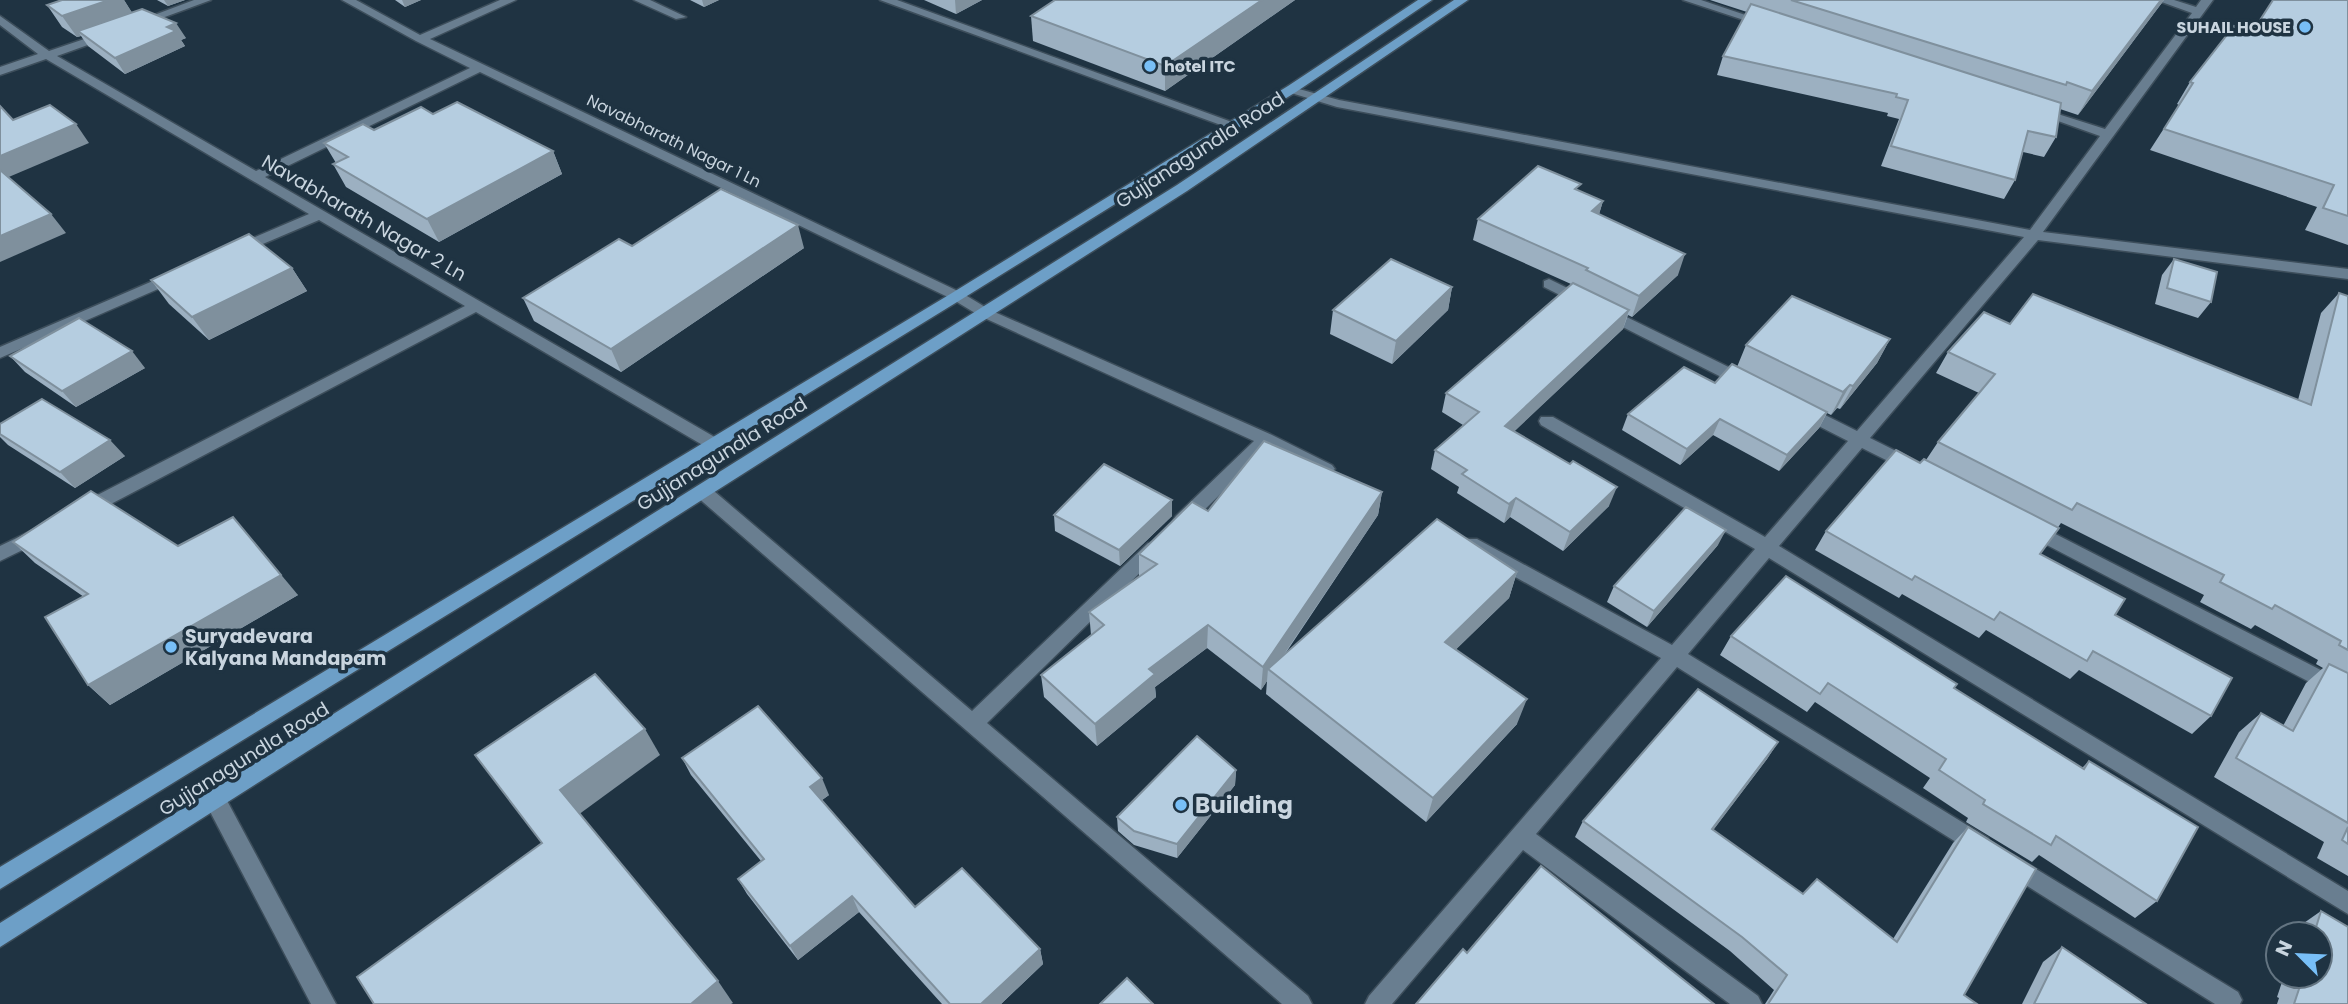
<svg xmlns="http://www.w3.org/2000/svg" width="2348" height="1004" viewBox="0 0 2348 1004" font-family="Poppins,sans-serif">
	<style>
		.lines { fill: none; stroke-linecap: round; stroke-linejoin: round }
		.minor-casing { stroke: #3d4e5b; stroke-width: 3 }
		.major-casing { stroke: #3d4e5b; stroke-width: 3 }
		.minor { fill: #697e90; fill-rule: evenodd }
		.major { fill: #6d9fc7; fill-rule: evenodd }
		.wall { fill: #9cb0c1 }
		.shaded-wall { fill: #7f909d }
		.building { fill: #b5cde0; stroke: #7f909d; stroke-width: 2 }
		.poi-dot { fill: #78bff7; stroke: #1f3342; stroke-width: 2.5 }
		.labels { text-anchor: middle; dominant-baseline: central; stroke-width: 7; stroke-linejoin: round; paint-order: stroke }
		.far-poi-label { font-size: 16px; font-weight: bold; fill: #c9d5df; stroke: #1f3342; text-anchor: end }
		.far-street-label { font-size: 16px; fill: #c9d5df; stroke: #1f3342 }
		.street-label { font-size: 19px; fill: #c9d5df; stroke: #1f3342 }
		.poi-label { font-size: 19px; font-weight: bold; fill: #c9d5df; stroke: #1f3342; text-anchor: start }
		.near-poi-label { font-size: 23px; font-weight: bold; fill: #c9d5df; stroke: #1f3342; text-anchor: start }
	</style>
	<rect width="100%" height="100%" fill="#1f3342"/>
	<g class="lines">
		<g class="minor-casing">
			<g id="minor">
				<polygon points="194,0 211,0 143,25 133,23"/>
				<polygon points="342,0 356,0 420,35 500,0 516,0 430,39 962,293 990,310 1272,435 1332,465 1335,469 1326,475 1320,473 1268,447 1188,526 1176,526 1173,521 1176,516 1254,441 980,316 952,299 480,72 265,177 718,439 720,443 718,447 706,447 476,312 90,515 78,515 75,510 78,505 465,306 319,220 242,253 232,253 232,247 309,214 46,59 0,75 0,67 38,54 0,25 0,16 49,51 102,33 110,33 110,37 57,56 256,171 470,68 416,41"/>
				<polygon points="634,0 650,0 686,17 676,19"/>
				<polygon points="880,0 897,0 1240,125 1229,128"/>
				<polygon points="1683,0 1701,0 1772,24 1762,26"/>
				<polygon points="2156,0 2174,0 2196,7 2201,0 2213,0 2043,232 2348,269 2348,279 2038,240 1870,438 1918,462 1921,466 1918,470 1906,470 1862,448 1779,546 2348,891 2348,914 1769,558 1688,654 1988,838 1991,845 1988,852 1980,855 1972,852 1677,667 1536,834 1758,996 1762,1004 1730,1004 1523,850 1392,1004 1365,1004 1369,996 1661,658 1465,549 1462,544 1465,539 1477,539 1672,645 1755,549 1541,425 1539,421 1541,417 1553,417 1765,537 1848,441 1797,415 1795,411 1797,407 1809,407 1857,431 2024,237 1337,107 1288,92 1288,86 1339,100 2030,230 2100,136 2033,112 2039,108 2105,129 2192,13"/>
				<polygon points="176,271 181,273 181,279 0,358 0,347"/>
				<polygon points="1549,279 1753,379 1755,383 1747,388 1741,387 1544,287 1544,281"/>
				<polygon points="702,485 708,486 972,711 1148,543 1160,543 1163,548 1160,553 987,723 1308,996 1312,1004 1282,1004 696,496 693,491"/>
				<polygon points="2030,521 2348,684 2348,702 2024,533 2021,528 2024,523"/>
				<polygon points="37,528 43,530 46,535 43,540 0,561 0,546"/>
				<polygon points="216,792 224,795 336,1004 311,1004 205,802 208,795"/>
				<polygon points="2013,855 2238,992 2242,1000 2240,1004 2215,1004 2005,872 2002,865 2005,858"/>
			</g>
		</g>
		<g class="major-casing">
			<g id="major">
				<polygon points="1418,0 1432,0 1296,92 962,299 0,889 0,867 952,293 1288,86"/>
				<polygon points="1454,0 1468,0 1187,191 0,947 0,923 1177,185"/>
			</g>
		</g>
		<use href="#minor" class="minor"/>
		<use href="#major" class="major"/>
	</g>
	<g class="wall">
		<polygon points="62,0 124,0 132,13 186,38 181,40 185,46 125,74 88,46 81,36 77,37 62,27 47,5"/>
		<polygon points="157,0 185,0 168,6"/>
		<polygon points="395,0 421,0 405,7"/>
		<polygon points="690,0 719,0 704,7"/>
		<polygon points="924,0 982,0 956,14"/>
		<polygon points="1055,0 1295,0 1165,91 1033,41 1031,16"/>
		<polygon points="1710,0 2164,0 2078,115 2060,109 2056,137 2044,157 2023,152 2015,180 2004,199 1881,166 1899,119 1887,116 1888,113 1717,75 1723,56 1747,12"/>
		<polygon points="2348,0 2348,245 2305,230 2317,207 2150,150 2179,105 2177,104 2190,82 2252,31"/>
		<polygon points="433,114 553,151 562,174 439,242 346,187 333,164 336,163 324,143"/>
		<polygon points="1579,191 1603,201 1599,214 1678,275 1632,317 1628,315 1623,329 1514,431 1609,506 1563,551 1510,517 1504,523 1457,493 1459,487 1431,469 1435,450 1463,425 1442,412 1446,393 1571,284 1473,240 1478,219"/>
		<polygon points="632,246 804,248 621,372 534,321 523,298"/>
		<polygon points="2174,259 2211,302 2198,318 2155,304 2162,275"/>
		<polygon points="292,268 307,291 209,340 169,304 151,280"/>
		<polygon points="1452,287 1448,310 1392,364 1330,334 1333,310"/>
		<polygon points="2339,293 2348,296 2348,876 2317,858 2324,842 2214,777 2239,732 2261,713 2283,726 2306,683 2323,668 2316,664 2318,660 2255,625 2251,629 2200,602 2204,595 2061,523 2040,554 2115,615 2211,716 2192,734 2079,670 2070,679 1986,630 1979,638 1902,594 1899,598 1815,550 1826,531 1920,463 1926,460 1938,442 1979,393 1936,373 1948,352 2010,324 2298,400 2321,313"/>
		<polygon points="1890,339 1877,363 1840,409 1837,408 1831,415 1827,413 1819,428 1779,471 1713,435 1680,465 1622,430 1628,414 1715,383 1737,367 1746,345"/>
		<polygon points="10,356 145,368 76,407 25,372"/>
		<polygon points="0,424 125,456 75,488 8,445 0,437"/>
		<polygon points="1382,492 1378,515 1285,654 1517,572 1509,598 1456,649 1517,724 1426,822 1266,694 1267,681 1261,690 1207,648 1155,687 1156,697 1097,746 1044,697 1041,675 1091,635 1089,612 1139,577 1139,554 1208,511"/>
		<polygon points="1172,500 1172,516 1120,566 1055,531 1054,515"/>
		<polygon points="13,542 178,546 298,595 110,705 88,685 84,597 35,563"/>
		<polygon points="1718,545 1647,627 1607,602 1614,586"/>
		<polygon points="1731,636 1954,688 2082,768 2089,761 2157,901 2135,918 2039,855 2032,862 1966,822 1968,818 1923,788 1930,778 1815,702 1807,712 1720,655"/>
		<polygon points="1778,742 1767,759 1713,830 1803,894 1893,939 1953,843 1968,827 1964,995 1977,1004 1765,1004 1774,990 1730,951 1575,837 1583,821"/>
		<polygon points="682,758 829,795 822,800 915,907 1040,949 1043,964 1001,1004 942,1004 859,912 798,960 747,894 738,879 761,861 691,775"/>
		<polygon points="1236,770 1235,785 1177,858 1134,845 1118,831 1117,817"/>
		<polygon points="2321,911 2348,1004 2277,1004 2279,998 2277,997 2284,976 2320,976 2320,934 2298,934 2301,925"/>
		<polygon points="2062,947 2146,1004 2022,1004 2043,962"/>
	</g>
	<g class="shaded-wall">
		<polygon points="109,0 124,0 135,17 78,31 81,36 77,37 62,16"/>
		<polygon points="164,0 185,0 168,6"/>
		<polygon points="402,0 421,0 405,7"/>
		<polygon points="702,0 719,0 704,7"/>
		<polygon points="955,0 982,0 956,14"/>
		<polygon points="1262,0 1295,0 1165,91 1165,66"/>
		<polygon points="2161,0 2164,0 2078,115 2092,91"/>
		<polygon points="176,23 186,38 181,40 185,46 125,74 115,58 167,27"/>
		<polygon points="76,124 89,143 4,179 0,174 0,156"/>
		<polygon points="553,151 562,174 439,242 427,219"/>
		<polygon points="1603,201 1597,221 1592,211"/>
		<polygon points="51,214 66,233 0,262 0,236"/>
		<polygon points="798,225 804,248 621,372 611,349"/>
		<polygon points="1685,254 1678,275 1632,317 1639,296"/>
		<polygon points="292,268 307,291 209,340 192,317"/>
		<polygon points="1452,287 1448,310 1392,364 1396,341"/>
		<polygon points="1629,310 1623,329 1500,445 1505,426"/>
		<polygon points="1890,339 1877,363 1840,409 1853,386"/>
		<polygon points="132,351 145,368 76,407 62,391"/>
		<polygon points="1850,385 1837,408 1831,415 1843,392"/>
		<polygon points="1827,412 1819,428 1779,471 1787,455"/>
		<polygon points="1720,419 1713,435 1680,465 1687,449"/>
		<polygon points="110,440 125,456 75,488 60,472"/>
		<polygon points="1617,487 1609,506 1563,551 1570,532"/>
		<polygon points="1382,492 1378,515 1272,672 1268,669 1267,681 1261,690 1263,667"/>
		<polygon points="1516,498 1510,517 1504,523 1509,504"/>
		<polygon points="1172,500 1172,516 1120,566 1119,550"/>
		<polygon points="233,517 298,595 110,705 88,685"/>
		<polygon points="1726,530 1718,545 1647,627 1654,611"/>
		<polygon points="1517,572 1509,598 1438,667 1445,642"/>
		<polygon points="1208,625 1207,648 1155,687 1156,697 1097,746 1095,724 1149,669"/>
		<polygon points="1527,699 1517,724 1426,822 1433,798"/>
		<polygon points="645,729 660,755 578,815 560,790"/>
		<polygon points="1778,742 1767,759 1702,845 1712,829"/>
		<polygon points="1236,770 1235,785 1177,858 1177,844"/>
		<polygon points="822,778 829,795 818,803 810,787"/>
		<polygon points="852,896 859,912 798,960 790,946"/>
		<polygon points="1040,949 1043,964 1001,1004 981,1004"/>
		<polygon points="718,981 733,1003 731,1004 691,1004"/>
	</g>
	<g class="building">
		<polygon points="62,0 109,0 62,16 47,5"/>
		<polygon points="1055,0 1262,0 1165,66 1031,16"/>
		<polygon points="1791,0 2161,0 2092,91 2067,82 2066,85"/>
		<polygon points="2273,0 2348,0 2348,216 2323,208 2334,185 2164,129 2193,83 2190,82 2234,26 2253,31"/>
		<polygon points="1751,4 2061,103 2056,137 2028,131 2015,180 1891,146 1908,100 1896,97 1897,94 1723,56"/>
		<polygon points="142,9 176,23 167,27 176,31 115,58 78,31"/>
		<polygon points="457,102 553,151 427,219 333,164 348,157 324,143 363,124 374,130 421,107 433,114"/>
		<polygon points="50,105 76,124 0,156 0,106 13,120"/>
		<polygon points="1538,166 1581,184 1575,189 1603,201 1592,211 1685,254 1639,296 1586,270 1588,268 1478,219"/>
		<polygon points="0,170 51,214 0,236"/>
		<polygon points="721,189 798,225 611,349 523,298 619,239 632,246"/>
		<polygon points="249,234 292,268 192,317 151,280"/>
		<polygon points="1391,259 1452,287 1396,341 1333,310"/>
		<polygon points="2174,259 2217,272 2211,302 2167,288"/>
		<polygon points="1573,283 1629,310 1505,426 1570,464 1573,461 1617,487 1570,532 1516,498 1509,504 1462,474 1467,470 1435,450 1479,412 1446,393"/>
		<polygon points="2339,293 2348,296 2348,650 2339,645 2341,641 2275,605 2272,609 2220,582 2224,575 2077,503 2072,510 1938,442 1995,374 1948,352 1984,312 2010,324 2033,294 2311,405"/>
		<polygon points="1792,296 1890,339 1853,386 1850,385 1843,392 1746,345"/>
		<polygon points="79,318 132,351 62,391 10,356"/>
		<polygon points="1732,364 1827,412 1787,455 1720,419 1687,449 1628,414 1684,367 1715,383"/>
		<polygon points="42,399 110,440 60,472 0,434 0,424"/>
		<polygon points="1264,441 1382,492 1263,667 1208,625 1149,669 1155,674 1095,724 1041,675 1104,625 1089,612 1157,564 1139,554 1192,502 1208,511"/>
		<polygon points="1896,450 1920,463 1924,459 2059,528 2040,554 2125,599 2115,615 2232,678 2211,716 2093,651 2087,661 2000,612 1994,620 1915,576 1912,580 1826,531"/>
		<polygon points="1104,464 1172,500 1119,550 1054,515"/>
		<polygon points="91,491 178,546 233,517 281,575 88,685 45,617 88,594 13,542"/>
		<polygon points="1686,507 1726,530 1654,611 1614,586"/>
		<polygon points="1437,519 1517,572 1445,642 1527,699 1433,798 1268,669"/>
		<polygon points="1786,576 1957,684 1954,688 2084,769 2089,761 2198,827 2157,901 2056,836 2051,845 1983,804 1985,800 1939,770 1946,759 1828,683 1820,694 1731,636"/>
		<polygon points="2329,664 2348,673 2348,823 2236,758 2261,713 2293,731"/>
		<polygon points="595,674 645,729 560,790 718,981 691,1004 374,1004 357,977 542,843 475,755"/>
		<polygon points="1698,689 1778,742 1712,829 1803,894 1817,879 1897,942 1968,827 2036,869 1964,995 1977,1004 1768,1004 1787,975 1742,937 1583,821"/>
		<polygon points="758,706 822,778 810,787 915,907 962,868 1040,949 981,1004 950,1004 852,896 790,946 738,879 764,859 682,758"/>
		<polygon points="1197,736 1236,770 1177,844 1134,831 1117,817"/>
		<polygon points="2348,827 2348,844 2342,840"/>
		<polygon points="1541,866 1714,1004 1416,1004 1463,949 1467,953"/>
		<polygon points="2321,911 2348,927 2348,1004 2294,1004 2300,986 2298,984 2301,976 2320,976 2320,934 2314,934"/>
		<polygon points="2062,947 2146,1004 2034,1004"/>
		<polygon points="1127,978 1153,1004 1100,1004"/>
	</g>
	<g class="poi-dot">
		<circle cx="2305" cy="27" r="7"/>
		<circle cx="1150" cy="66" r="7"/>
		<circle cx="171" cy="647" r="7"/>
		<circle cx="1181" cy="805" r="7"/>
	</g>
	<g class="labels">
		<g class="far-poi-label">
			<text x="2291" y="27">SUHAIL HOUSE</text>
			<text x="1164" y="66" text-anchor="start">hotel ITC</text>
		</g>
		<g class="far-street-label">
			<text transform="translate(674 141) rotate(26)">Navabharath Nagar 1 Ln</text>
		</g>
		<g class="street-label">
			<text transform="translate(1200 150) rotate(-33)">Gujjanagundla Road</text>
			<text transform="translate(364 218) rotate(30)">Navabharath Nagar 2 Ln</text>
			<text transform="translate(722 454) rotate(-32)">Gujjanagundla Road</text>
			<text transform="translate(244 759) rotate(-32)">Gujjanagundla Road</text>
		</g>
		<g class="poi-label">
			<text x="185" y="636">Suryadevara<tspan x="185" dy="22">Kalyana Mandapam</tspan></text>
		</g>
		<g class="near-poi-label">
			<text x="1195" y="805">Building</text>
		</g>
	</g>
	<g transform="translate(2299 955) rotate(294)"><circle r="33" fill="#1f3342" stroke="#637481" stroke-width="2"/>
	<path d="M0-5L12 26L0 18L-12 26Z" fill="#78bff7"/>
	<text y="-10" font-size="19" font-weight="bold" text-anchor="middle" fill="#c9d5df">N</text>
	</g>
</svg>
